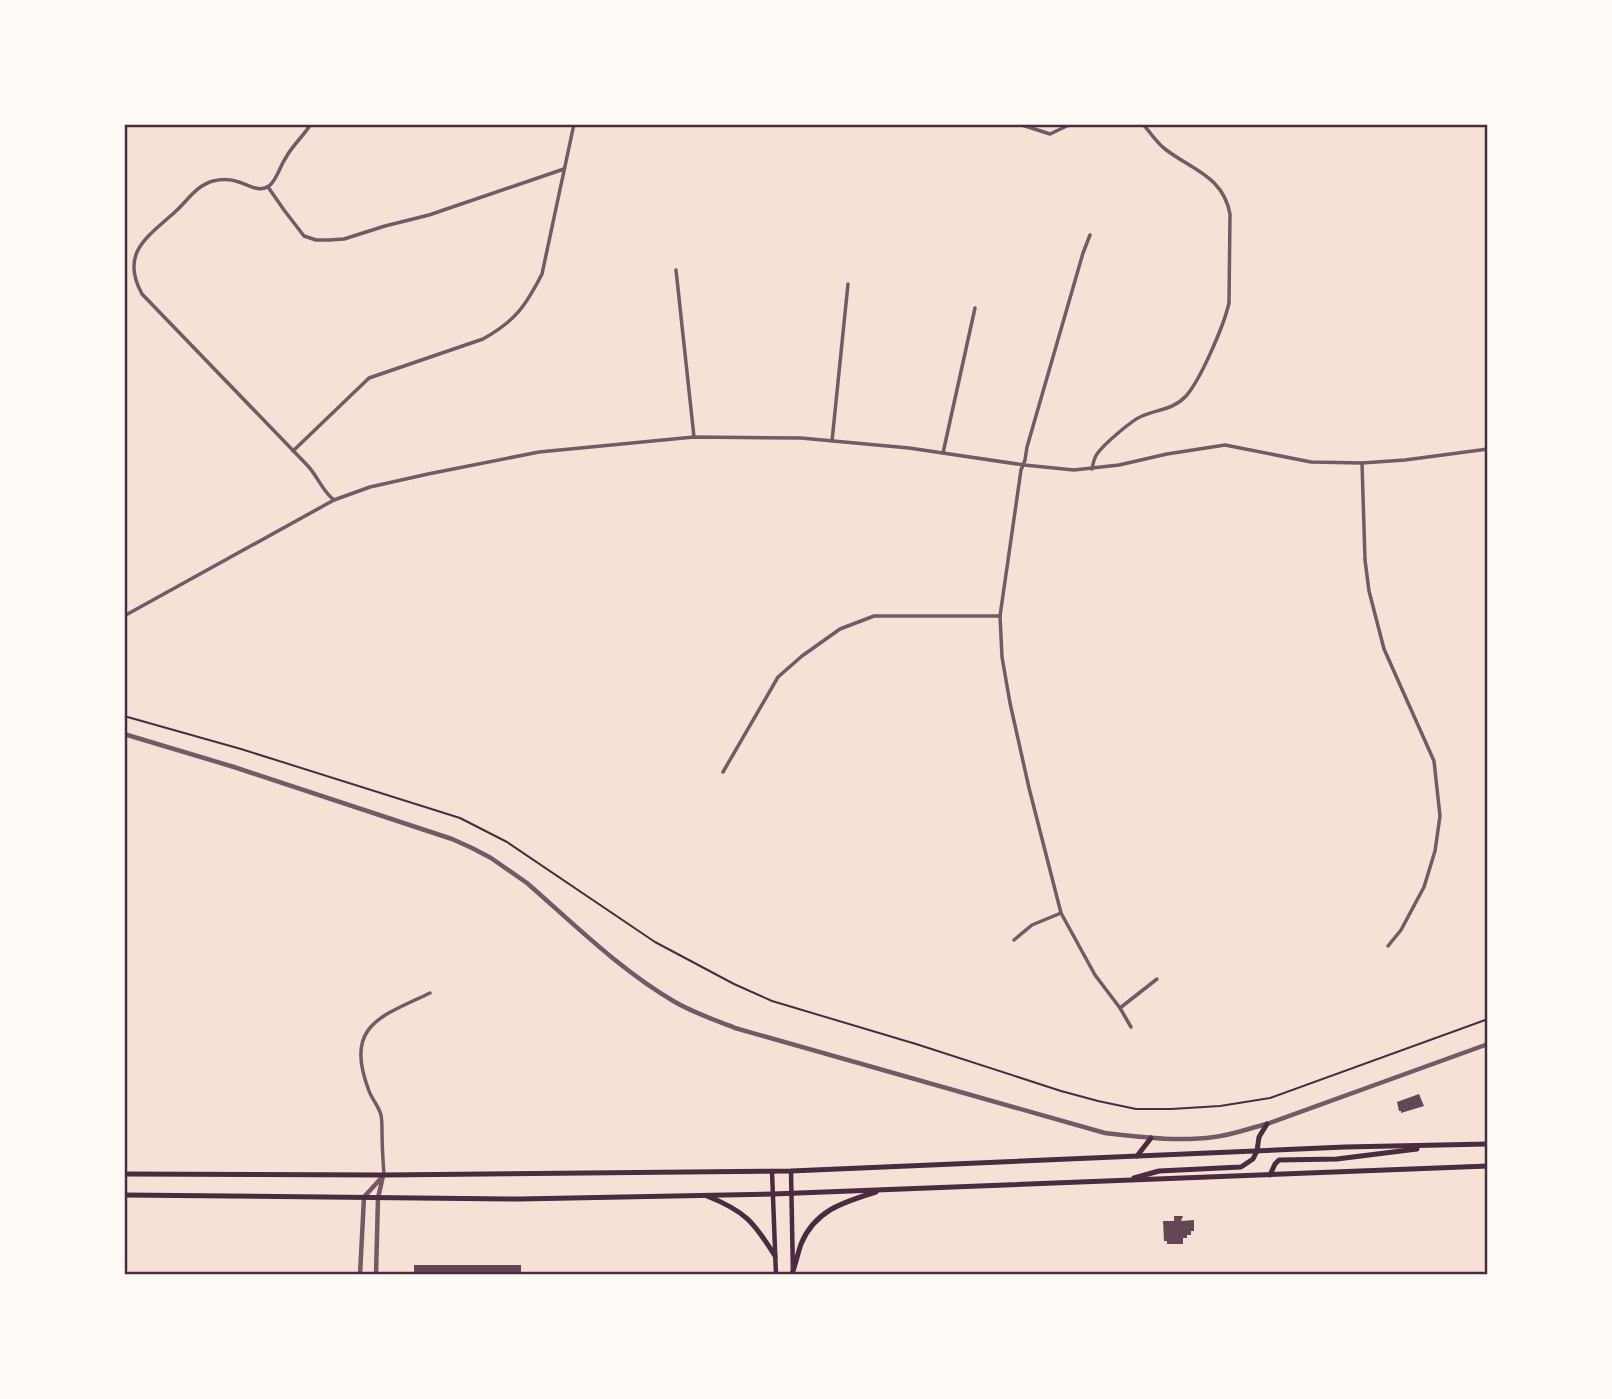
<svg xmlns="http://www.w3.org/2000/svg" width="1612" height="1399" viewBox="0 0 1612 1399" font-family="Signika,sans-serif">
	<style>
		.building { fill: #644757 }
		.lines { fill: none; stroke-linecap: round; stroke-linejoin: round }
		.path { stroke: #4a2c40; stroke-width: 2 }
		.minor { stroke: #755966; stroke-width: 3.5 }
		.tertiary { stroke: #755966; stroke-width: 4.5 }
		.secondary { stroke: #4a2c40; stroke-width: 4.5 }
		.trunk { stroke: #4a2c40; stroke-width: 5 }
		.neatline { fill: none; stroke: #4a2c40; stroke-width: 2.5 }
	</style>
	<rect width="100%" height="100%" fill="#f7e1d7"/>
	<g class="building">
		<polygon points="1419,1094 1424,1106 1401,1113 1401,1111 1399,1111 1397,1102"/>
		<polygon points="1174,1216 1183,1216 1181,1221 1194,1220 1194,1231 1191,1231 1191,1235 1187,1235 1187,1238 1183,1238 1183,1244 1167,1244 1167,1241 1164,1241 1163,1221 1174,1221"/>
		<rect x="414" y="1265" width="107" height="10"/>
	</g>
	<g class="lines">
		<polyline class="path" points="124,716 241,749 460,818 507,842 655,942 734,984 772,1001 916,1044 1061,1091 1098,1101 1136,1109 1171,1109 1220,1106 1270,1098 1488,1019"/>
		<g class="minor">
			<path d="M311 124C304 135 295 143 288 154 284 160 281 166 278 173 276 177 273 183 269 186 259 193 249 185 239 182 231 179 221 179 213 181 197 185 187 201 176 211 149 236 119 252 142 294L308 466C318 477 323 492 334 500"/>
			<polyline points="1019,124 1050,134 1071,124"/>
			<polyline points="268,187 284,210 304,236 316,240 330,240 344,239 385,226 429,215 564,169"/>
			<polyline points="1090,235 1083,253 1027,447 1025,460 1021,470 1000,616 1002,657 1010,703 1029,788 1061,913 1095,975 1120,1008 1131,1027"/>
			<polyline points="676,270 694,437"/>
			<polyline points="832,441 848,284"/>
			<path d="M293 451 369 378 483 339C515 321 525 307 542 274L574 124"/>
			<polyline points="943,453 975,308"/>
			<polyline points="1362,463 1365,560 1369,591 1384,649 1434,761 1440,816 1435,851 1424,887 1401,930 1388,946"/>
			<path d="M1092 469C1093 464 1094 458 1097 454 1104 444 1132 420 1142 416 1158 409 1173 410 1186 396 1201 379 1224 325 1229 303L1230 214C1223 176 1192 170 1165 149 1156 142 1150 132 1143 124"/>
			<polyline points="124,616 334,500 370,487 428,474 539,452 694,437 801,438 909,448 1024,465 1074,470 1119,465 1167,454 1225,445 1311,462 1362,463 1405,460 1488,449"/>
			<polyline points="723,772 778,677 802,656 840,629 874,616 1000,616"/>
			<polyline points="1014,940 1032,925 1061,913"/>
			<polyline points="1120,1008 1157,979"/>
			<path d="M384 1175C383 1161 382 1146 382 1131 382 1126 382 1120 381 1115 379 1107 372 1099 369 1091 344 1025 380 1017 430 993"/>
		</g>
		<g class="tertiary">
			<path d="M124 734 234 767 452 839 472 848 491 858 527 883C574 924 620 970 675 1002 694 1013 715 1020 735 1028L1105 1133C1141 1137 1178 1142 1214 1137 1232 1135 1250 1128 1267 1124L1488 1044"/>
			<polyline points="360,1275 364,1197 384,1175"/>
			<polyline points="376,1275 378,1198 383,1176"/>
		</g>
		<g class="secondary">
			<polyline points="772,1171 776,1275"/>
			<polyline points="791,1171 793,1275"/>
		</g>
		<g class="trunk">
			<polyline points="1137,1156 1151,1138"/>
			<polyline points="124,1174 384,1175 791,1171 1345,1147 1488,1144"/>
			<polyline points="1270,1175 1275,1164 1279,1160 1337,1159 1417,1149"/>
			<polyline points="1134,1178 1159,1171 1241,1167 1253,1159 1257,1151 1259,1137 1267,1124"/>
			<polyline points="124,1195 520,1199 773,1194 1488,1166"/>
			<path d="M707 1196C745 1211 754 1222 775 1256"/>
			<path d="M793 1271C796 1262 798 1253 801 1244 815 1210 844 1202 876 1192"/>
		</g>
	</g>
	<rect width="1612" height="1399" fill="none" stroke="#fffaf5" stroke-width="252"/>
	<rect x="126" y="126" width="1360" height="1147" class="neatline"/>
</svg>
